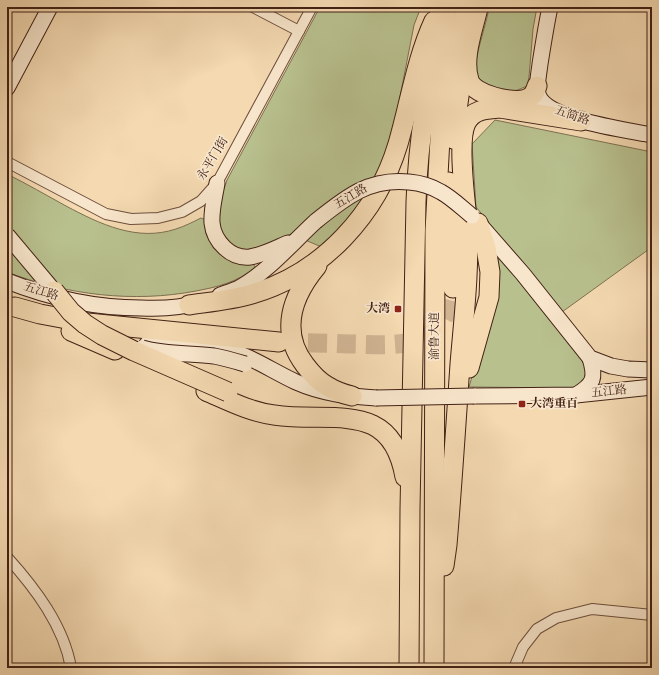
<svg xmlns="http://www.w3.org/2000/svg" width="659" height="675" viewBox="0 0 659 675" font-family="Vollkorn,'Noto Serif SC',serif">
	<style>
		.green { fill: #b8c08e; stroke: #7d7052 }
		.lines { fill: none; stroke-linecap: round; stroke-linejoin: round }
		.highway-tunnel { stroke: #d0b492; stroke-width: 19; stroke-dasharray: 19 10; stroke-linecap: butt }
		.street-casing { stroke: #6e4f3c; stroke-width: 12 }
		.secondary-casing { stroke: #422115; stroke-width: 17 }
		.highway-casing { stroke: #422115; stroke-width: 21 }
		.street { stroke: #f8e6cc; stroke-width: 10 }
		.secondary { stroke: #f8e6cc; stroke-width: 15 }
		.highway { stroke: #f4d9b1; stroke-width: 19 }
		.secondary-bridge-casing { stroke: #422115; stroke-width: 17; stroke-linecap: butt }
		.highway-bridge-casing { stroke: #422115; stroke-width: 21; stroke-linecap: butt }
		.secondary-bridge { stroke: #f8e6cc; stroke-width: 15 }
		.highway-bridge { stroke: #f4d9b1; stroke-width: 19 }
		.poi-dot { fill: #8f2418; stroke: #f8e6cc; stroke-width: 1.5 }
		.labels { text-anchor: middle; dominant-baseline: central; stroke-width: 3.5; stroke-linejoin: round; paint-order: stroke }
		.street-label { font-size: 12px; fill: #422115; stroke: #f8e6cc }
		.poi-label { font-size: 12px; font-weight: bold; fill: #422115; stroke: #f8e6cc; text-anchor: end }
	</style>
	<rect width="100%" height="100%" fill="#f4d9b1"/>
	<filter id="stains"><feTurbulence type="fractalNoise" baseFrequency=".005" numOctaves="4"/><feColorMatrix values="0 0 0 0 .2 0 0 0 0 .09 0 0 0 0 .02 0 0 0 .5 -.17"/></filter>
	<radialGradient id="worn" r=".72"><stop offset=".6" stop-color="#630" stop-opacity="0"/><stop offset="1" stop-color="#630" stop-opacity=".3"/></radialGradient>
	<g class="green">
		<polygon points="320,7 421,7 414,25 398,107 386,152 368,194 324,248 291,234 264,247 237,251 218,230 218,207 227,180"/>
		<path d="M489 7H537L533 29 529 77 527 86C511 93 511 93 495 88 487 86 478 82 476 73 473 59 487 24 489 7Z"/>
		<polygon points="495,120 652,152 652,247 562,312 476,207 472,144"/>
		<path d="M7 174C27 184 46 195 66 206 100 224 137 242 176 229 185 226 193 222 201 218L206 220 213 238 252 261 255 267C239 282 217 287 196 291 133 303 67 295 7 272Z"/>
		<path d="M498 255 582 361C591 374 586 382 573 388L469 387 495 296 494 258Z"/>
	</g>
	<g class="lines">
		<path class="highway-tunnel" d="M279 342C302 343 326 343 349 344 373 344 403 348 425 337 444 327 449 307 453 288"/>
		<g class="street-casing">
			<g id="street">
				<polyline points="253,7 299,31"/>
				<polyline points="7,162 106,214 131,219 158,218 182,212 201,201 217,183 312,7"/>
				<path d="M7 557C35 588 64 626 71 668"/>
				<polyline points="514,668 523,647 537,629 556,618 592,609 652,615"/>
			</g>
		</g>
		<g class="secondary-casing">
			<g id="secondary">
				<path d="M550 7C546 26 543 45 540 64 539 74 536 84 538 94 545 120 628 130 652 135"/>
				<polyline points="7,88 50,7"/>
				<path d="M217 183C215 196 211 210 212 223 214 242 231 259 250 257 263 255 276 248 288 243"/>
				<polyline points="481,226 523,274 590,358 611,366 628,369 652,370"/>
				<path d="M7 281C50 298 95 308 141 308 161 309 181 308 199 302"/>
				<path d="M220 295C226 293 232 291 237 289 267 273 292 243 316 221"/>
				<path d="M147 344C172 346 199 343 224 349 250 355 272 371 296 382 323 394 347 396 376 398"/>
				<path d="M576 395C594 384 596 378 590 358"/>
				<polyline points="474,396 576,395 652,387"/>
			</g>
		</g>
		<g class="highway-casing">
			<g id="highway">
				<path d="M478 8C473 30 462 58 469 80 473 95 513 104 526 99 533 97 535 92 537 86"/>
				<polyline points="453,139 461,82"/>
				<polyline points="449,182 453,288"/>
				<path d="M317 266C292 296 279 331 305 365 311 373 318 381 327 386 335 391 343 394 352 396"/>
				<path d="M189 305C210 302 232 300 252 294 323 273 377 214 398 144 410 103 416 60 434 21"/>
				<polyline points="15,307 40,314 88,323 279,342"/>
				<polyline points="71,331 115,350"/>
				<polyline points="469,368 489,297 490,272 486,248 478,223"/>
				<path d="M206 391C227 400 250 412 274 415 332 424 391 398 405 477"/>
				<path d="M444 566 447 545C452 485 456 425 460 364 464 316 470 267 467 219 465 197 457 141 466 123 473 109 487 109 500 108L581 121"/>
				<path d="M409 668 410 509 416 202C417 171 420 140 425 108 430 74 439 40 447 7"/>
				<polyline points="434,668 435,231 441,120 456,41 467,7"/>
			</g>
		</g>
		<use href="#street" class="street"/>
		<use href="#secondary" class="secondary"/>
		<use href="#highway" class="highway"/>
		<g class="secondary-bridge-casing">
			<g id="secondary-bridge">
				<path d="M316 221C346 197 369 178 409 182 420 183 431 186 441 192 452 198 462 208 472 216"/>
				<polyline points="7,235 54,291 61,298"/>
				<path d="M142 348C166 355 190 353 214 356 225 358 235 361 245 364"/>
				<polyline points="376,398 474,396"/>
			</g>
		</g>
		<g class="highway-bridge-casing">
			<polyline id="highway-bridge" points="54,291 71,312 85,324 102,335 134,351 228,392"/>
		</g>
		<use href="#secondary-bridge" class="secondary-bridge"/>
		<use href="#highway-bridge" class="highway-bridge"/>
	</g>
	<g class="poi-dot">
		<rect x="394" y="305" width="8" height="8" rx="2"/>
		<rect x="518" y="400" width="8" height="8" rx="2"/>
	</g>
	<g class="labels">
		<g class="street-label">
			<text transform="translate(572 116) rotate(19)">五简路</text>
			<text transform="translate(213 159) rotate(-59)">永平门街</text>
			<text transform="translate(351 197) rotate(-31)">五江路</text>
			<text transform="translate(41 292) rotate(17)">五江路</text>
			<text transform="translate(435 336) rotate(-90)">渝鲁大道</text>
			<text transform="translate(609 392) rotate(-6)">五江路</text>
		</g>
		<g class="poi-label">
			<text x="390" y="309">大湾</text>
			<text x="530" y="404" text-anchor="start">大湾重百</text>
		</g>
	</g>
	<rect width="659" height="675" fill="none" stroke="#f4d9b1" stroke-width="24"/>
	<rect x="8" y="8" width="643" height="659" fill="none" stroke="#422115" stroke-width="2"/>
	<rect x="12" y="12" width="635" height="651" fill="none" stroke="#422115"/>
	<rect width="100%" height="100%" filter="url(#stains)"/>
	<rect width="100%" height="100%" fill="url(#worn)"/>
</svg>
